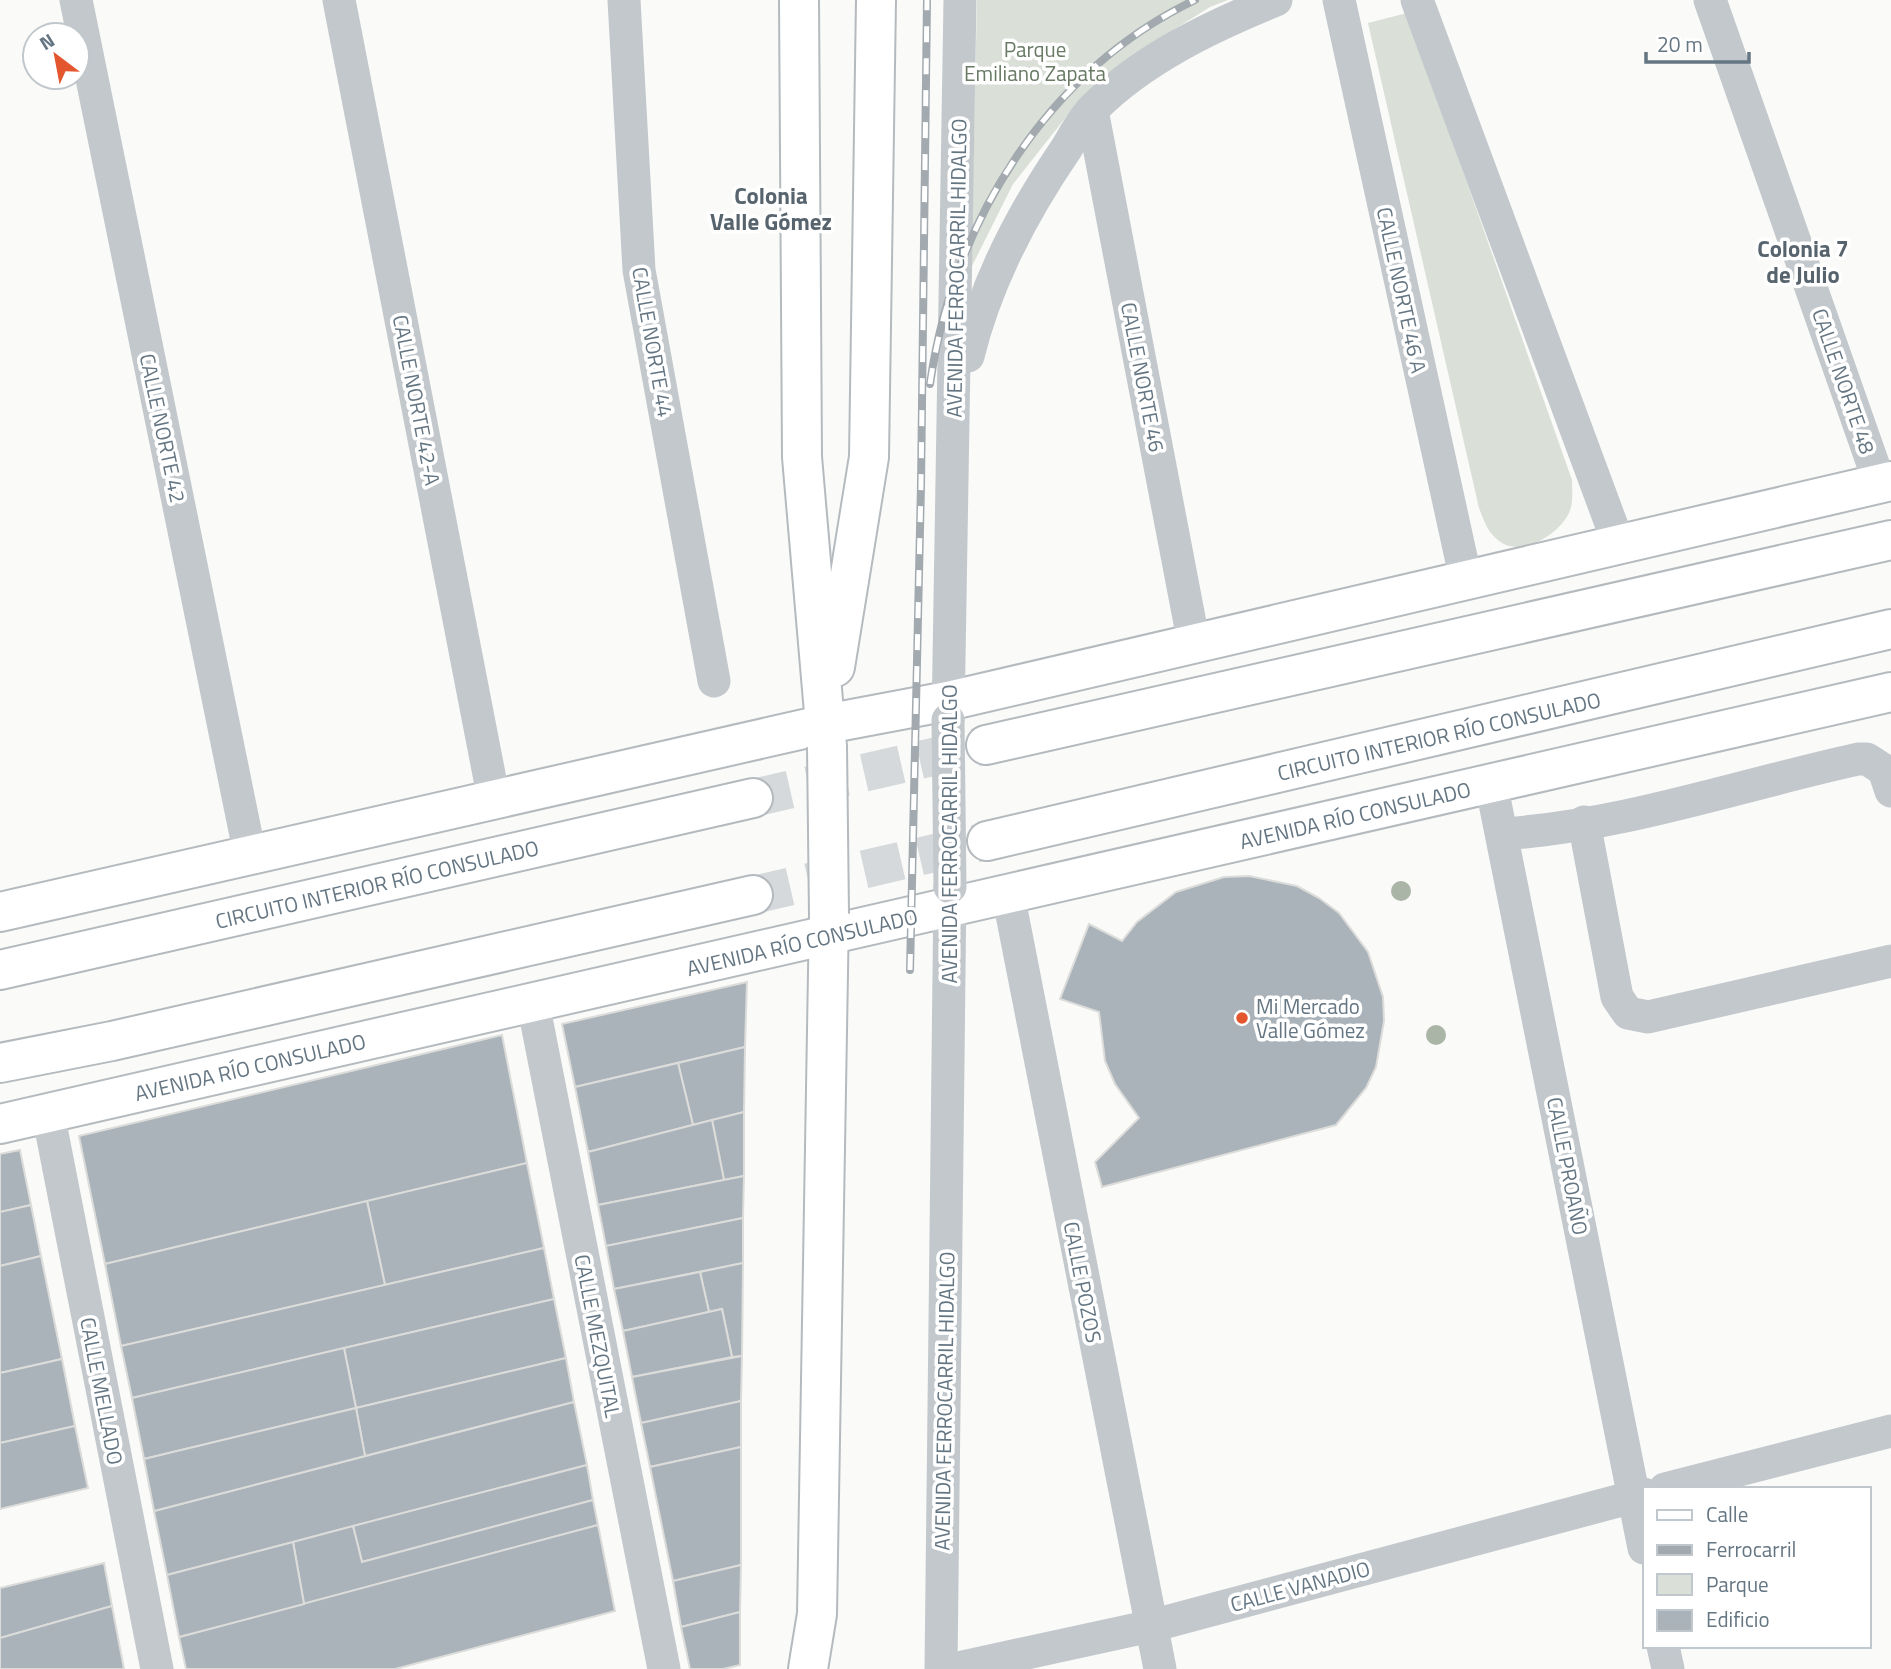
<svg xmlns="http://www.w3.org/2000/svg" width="1891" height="1669" viewBox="0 0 1891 1669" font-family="'Titillium Web',sans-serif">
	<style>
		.green { fill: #dadfd7 }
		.building { fill: #aab3b9; stroke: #dcdcda; stroke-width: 2 }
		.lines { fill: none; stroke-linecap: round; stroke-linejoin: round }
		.highway-tunnel { stroke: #d5d9db; stroke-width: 38; stroke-dasharray: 38 19; stroke-linecap: butt }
		.major-casing { stroke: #b5babe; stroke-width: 42 }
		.highway-casing { stroke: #b4b9bd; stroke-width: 42 }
		.minor { stroke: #c3c8cc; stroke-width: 33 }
		.major { stroke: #fff; stroke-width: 38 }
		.highway { stroke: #fff; stroke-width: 38 }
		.rail-casing { stroke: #a2aab0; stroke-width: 8 }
		.rail { stroke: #fff; stroke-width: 5; stroke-dasharray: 16; stroke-linecap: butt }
		.major-bridge-casing { stroke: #b5babe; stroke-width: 42; stroke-linecap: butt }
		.minor-bridge { stroke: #c3c8cc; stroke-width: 33 }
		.major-bridge { stroke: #fff; stroke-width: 38 }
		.tree { fill: #aab4a7 }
		.poi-dot { fill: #e4572e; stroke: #fff; stroke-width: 2.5 }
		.labels { text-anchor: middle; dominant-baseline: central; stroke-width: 7; stroke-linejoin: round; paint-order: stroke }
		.park-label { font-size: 21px; fill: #687a64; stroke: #fff }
		.street-label { font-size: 21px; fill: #657683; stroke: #fff }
		.poi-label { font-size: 21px; fill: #657683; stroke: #fff; text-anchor: start }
		.neighbourhood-label { font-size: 23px; font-weight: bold; fill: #57646e; stroke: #fff }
	</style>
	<rect width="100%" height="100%" fill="#fafaf8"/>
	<g class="green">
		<polygon points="977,0 1228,0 1210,7 1146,47 1081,98 1013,184 971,268"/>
		<path d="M1407 13 1572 480C1572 488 1573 499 1571 507 1566 530 1525 557 1502 543 1488 534 1485 523 1479 508L1368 23Z"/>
	</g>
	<g class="building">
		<polygon points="1249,876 1297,886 1319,898 1339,913 1368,952 1383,997 1384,1021 1376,1067 1366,1088 1336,1125 1102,1187 1095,1162 1139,1118 1115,1084 1105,1061 1099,1012 1060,999 1089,924 1122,941 1137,922 1176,892 1224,877"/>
		<polygon points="747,982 745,1047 575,1087 562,1024"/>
		<polygon points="502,1035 527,1163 105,1264 79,1136"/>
		<polygon points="745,1047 744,1112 693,1125 678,1063"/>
		<polygon points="678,1063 693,1125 588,1152 575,1087"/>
		<polygon points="744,1112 744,1176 724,1180 712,1120"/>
		<polygon points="712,1120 724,1180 598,1205 588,1152"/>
		<polygon points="20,1150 31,1205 0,1212 0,1154"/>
		<polygon points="527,1163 544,1248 385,1285 367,1201"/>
		<polygon points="744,1176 743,1218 606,1246 598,1205"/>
		<polygon points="367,1201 385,1285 121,1346 105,1264"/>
		<polygon points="31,1205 41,1256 0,1266 0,1212"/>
		<polygon points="743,1218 743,1263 614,1289 606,1246"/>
		<polygon points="544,1248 554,1299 132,1398 121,1346"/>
		<polygon points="41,1256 62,1359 0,1373 0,1266"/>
		<polygon points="743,1263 742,1356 732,1357 722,1309 709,1312 700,1272"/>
		<polygon points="700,1272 709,1312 623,1331 614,1289"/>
		<polygon points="554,1299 566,1358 356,1408 344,1348"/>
		<polygon points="722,1309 732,1357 632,1377 623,1331"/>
		<polygon points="344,1348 356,1408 144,1459 132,1398"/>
		<polygon points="742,1356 741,1401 641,1423 632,1377"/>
		<polygon points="566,1358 574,1402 365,1456 356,1408"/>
		<polygon points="62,1359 75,1426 0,1443 0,1373"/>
		<polygon points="741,1401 741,1447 650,1467 641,1423"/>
		<polygon points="574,1402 587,1465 167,1575 154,1511"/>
		<polygon points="356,1408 365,1456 154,1511 144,1459"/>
		<polygon points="75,1426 88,1488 0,1509 0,1443"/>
		<polygon points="741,1447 741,1565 673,1581 650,1467"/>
		<polygon points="587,1465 593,1500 362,1562 353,1526"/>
		<polygon points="593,1500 598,1525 304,1604 293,1542 353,1526 362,1562"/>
		<polygon points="598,1525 615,1611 395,1669 186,1669 179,1637"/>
		<polygon points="293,1542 304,1604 179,1637 167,1575"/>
		<polygon points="104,1563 112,1606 0,1638 0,1588"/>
		<polygon points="741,1565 740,1612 681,1627 673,1581"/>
		<polygon points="112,1606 124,1669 0,1669 0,1638"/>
		<polygon points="740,1612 740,1665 723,1669 690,1669 681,1627"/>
	</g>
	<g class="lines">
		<g class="highway-tunnel">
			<polyline points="753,798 986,745"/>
			<polyline points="753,895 987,841"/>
		</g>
		<g class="major-casing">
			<g id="major">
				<polyline points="799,0 802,457 827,747"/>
				<polyline points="835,667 869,457 876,0"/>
				<polyline points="0,912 826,724 948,701 1891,481"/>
				<polyline points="0,1124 1891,692"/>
				<polyline points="808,1669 817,1614 829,914"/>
			</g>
		</g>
		<g class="highway-casing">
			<g id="highway">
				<polyline points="986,745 1891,540"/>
				<polyline points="987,841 1891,629"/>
				<polyline points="0,970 753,798"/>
				<polyline points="0,1063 112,1041 753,895"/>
			</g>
		</g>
		<g class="minor">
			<polyline points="76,0 250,855"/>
			<polyline points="339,0 494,800"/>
			<polyline points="624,0 639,270 714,681"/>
			<polyline points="1339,0 1466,580"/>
			<polyline points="1417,0 1619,545"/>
			<polyline points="1710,0 1880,484"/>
			<polyline points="1092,110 1194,644"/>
			<path d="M968 356C986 282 1023 212 1066 149 1074 136 1082 120 1093 109 1142 59 1212 26 1276 0"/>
			<polyline points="948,720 960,0"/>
			<polyline points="1491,783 1644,1548"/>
			<polyline points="1584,822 1617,997 1628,1013 1648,1017 1891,961"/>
			<path d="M1502 834C1623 826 1740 785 1858 759H1867L1884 770 1891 791"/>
			<polyline points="1008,894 1160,1669"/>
			<polyline points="533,1003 664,1669"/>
			<polyline points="48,1113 157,1669"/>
			<polyline points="1665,1489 1891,1431"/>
			<polyline points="1663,1646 1668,1669"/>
			<polyline points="941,1669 950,887"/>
			<polyline points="953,1669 1151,1626 1644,1494"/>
		</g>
		<use href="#major" class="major"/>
		<use href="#highway" class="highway"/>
		<g class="rail-casing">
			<g id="rail">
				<path d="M930 384C953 223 1046 72 1195 0"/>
				<polyline points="910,970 921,485 927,0"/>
			</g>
		</g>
		<use href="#rail" class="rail"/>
		<g class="major-bridge-casing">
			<polyline id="major-bridge" points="827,747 829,914"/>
		</g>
		<polyline class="minor-bridge" points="948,720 950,887"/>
		<use href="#major-bridge" class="major-bridge"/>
	</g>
	<g class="tree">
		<circle cx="1401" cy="891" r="10"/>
		<circle cx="1436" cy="1035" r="10"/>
	</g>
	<circle class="poi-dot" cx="1242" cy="1018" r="7"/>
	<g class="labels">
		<g class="park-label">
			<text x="1035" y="49">Parque<tspan x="1035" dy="24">Emiliano Zapata</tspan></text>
		</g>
		<g class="street-label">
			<text transform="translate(956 268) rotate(-89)">AVENIDA FERROCARRIL HIDALGO</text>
			<text transform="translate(1402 290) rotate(78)">CALLE NORTE 46 A</text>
			<text transform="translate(653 342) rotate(80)">CALLE NORTE 44</text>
			<text transform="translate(1143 377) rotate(79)">CALLE NORTE 46</text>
			<text transform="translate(1844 381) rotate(71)">CALLE NORTE 48</text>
			<text transform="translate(417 400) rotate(79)">CALLE NORTE 42-A</text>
			<text transform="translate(163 428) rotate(78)">CALLE NORTE 42</text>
			<text transform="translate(1439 736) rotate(-13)">CIRCUITO INTERIOR RÍO CONSULADO</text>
			<text transform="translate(1355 815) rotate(-13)">AVENIDA RÍO CONSULADO</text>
			<text transform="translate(949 834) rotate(-90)">AVENIDA FERROCARRIL HIDALGO</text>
			<text transform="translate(377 884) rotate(-13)">CIRCUITO INTERIOR RÍO CONSULADO</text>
			<text transform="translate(802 942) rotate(-13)">AVENIDA RÍO CONSULADO</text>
			<text transform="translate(250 1067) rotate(-13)">AVENIDA RÍO CONSULADO</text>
			<text transform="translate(1568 1166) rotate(79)">CALLE PROAÑO</text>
			<text transform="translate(1083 1282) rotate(79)">CALLE POZOS</text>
			<text transform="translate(598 1336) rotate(79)">CALLE MEZQUITAL</text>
			<text transform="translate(102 1391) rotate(79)">CALLE MELLADO</text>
			<text transform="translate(944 1401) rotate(-89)">AVENIDA FERROCARRIL HIDALGO</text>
			<text transform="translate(1300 1586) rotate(-15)">CALLE VANADIO</text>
		</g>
		<g class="poi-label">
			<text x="1256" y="1006">Mi Mercado<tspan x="1256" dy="24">Valle Gómez</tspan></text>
		</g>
		<g class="neighbourhood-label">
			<text x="771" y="195">Colonia<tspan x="771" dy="26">Valle Gómez</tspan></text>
			<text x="1803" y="248">Colonia 7<tspan x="1803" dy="26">de Julio</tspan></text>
		</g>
	</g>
	<rect x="1643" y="1487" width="228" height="161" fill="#ffffff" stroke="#c1c8cd" stroke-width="2"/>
	<rect x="1657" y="1510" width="35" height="10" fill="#ffffff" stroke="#c1c8cd" stroke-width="2"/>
	<text x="1706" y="1522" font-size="21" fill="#657683">Calle</text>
	<rect x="1657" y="1545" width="35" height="10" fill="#a2aab0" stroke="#c1c8cd" stroke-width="2"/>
	<text x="1706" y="1557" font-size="21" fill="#657683">Ferrocarril</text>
	<rect x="1657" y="1574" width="35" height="21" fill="#dadfd7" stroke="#c1c8cd" stroke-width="2"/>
	<text x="1706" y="1592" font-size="21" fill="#657683">Parque</text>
	<rect x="1657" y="1610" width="35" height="21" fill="#aab3b9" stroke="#c1c8cd" stroke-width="2"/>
	<text x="1706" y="1627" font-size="21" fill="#657683">Edificio</text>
	<g transform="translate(56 56) rotate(328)"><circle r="33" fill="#ffffff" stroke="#c1c8cd" stroke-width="2"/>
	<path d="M0-5L12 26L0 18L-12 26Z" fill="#e4572e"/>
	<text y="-10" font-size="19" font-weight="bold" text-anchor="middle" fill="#657683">N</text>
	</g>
	<path d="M1646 52v10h103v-10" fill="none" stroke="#657683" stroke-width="3.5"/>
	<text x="1657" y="52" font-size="21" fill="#657683" stroke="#ffffff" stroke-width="5" paint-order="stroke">20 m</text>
</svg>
